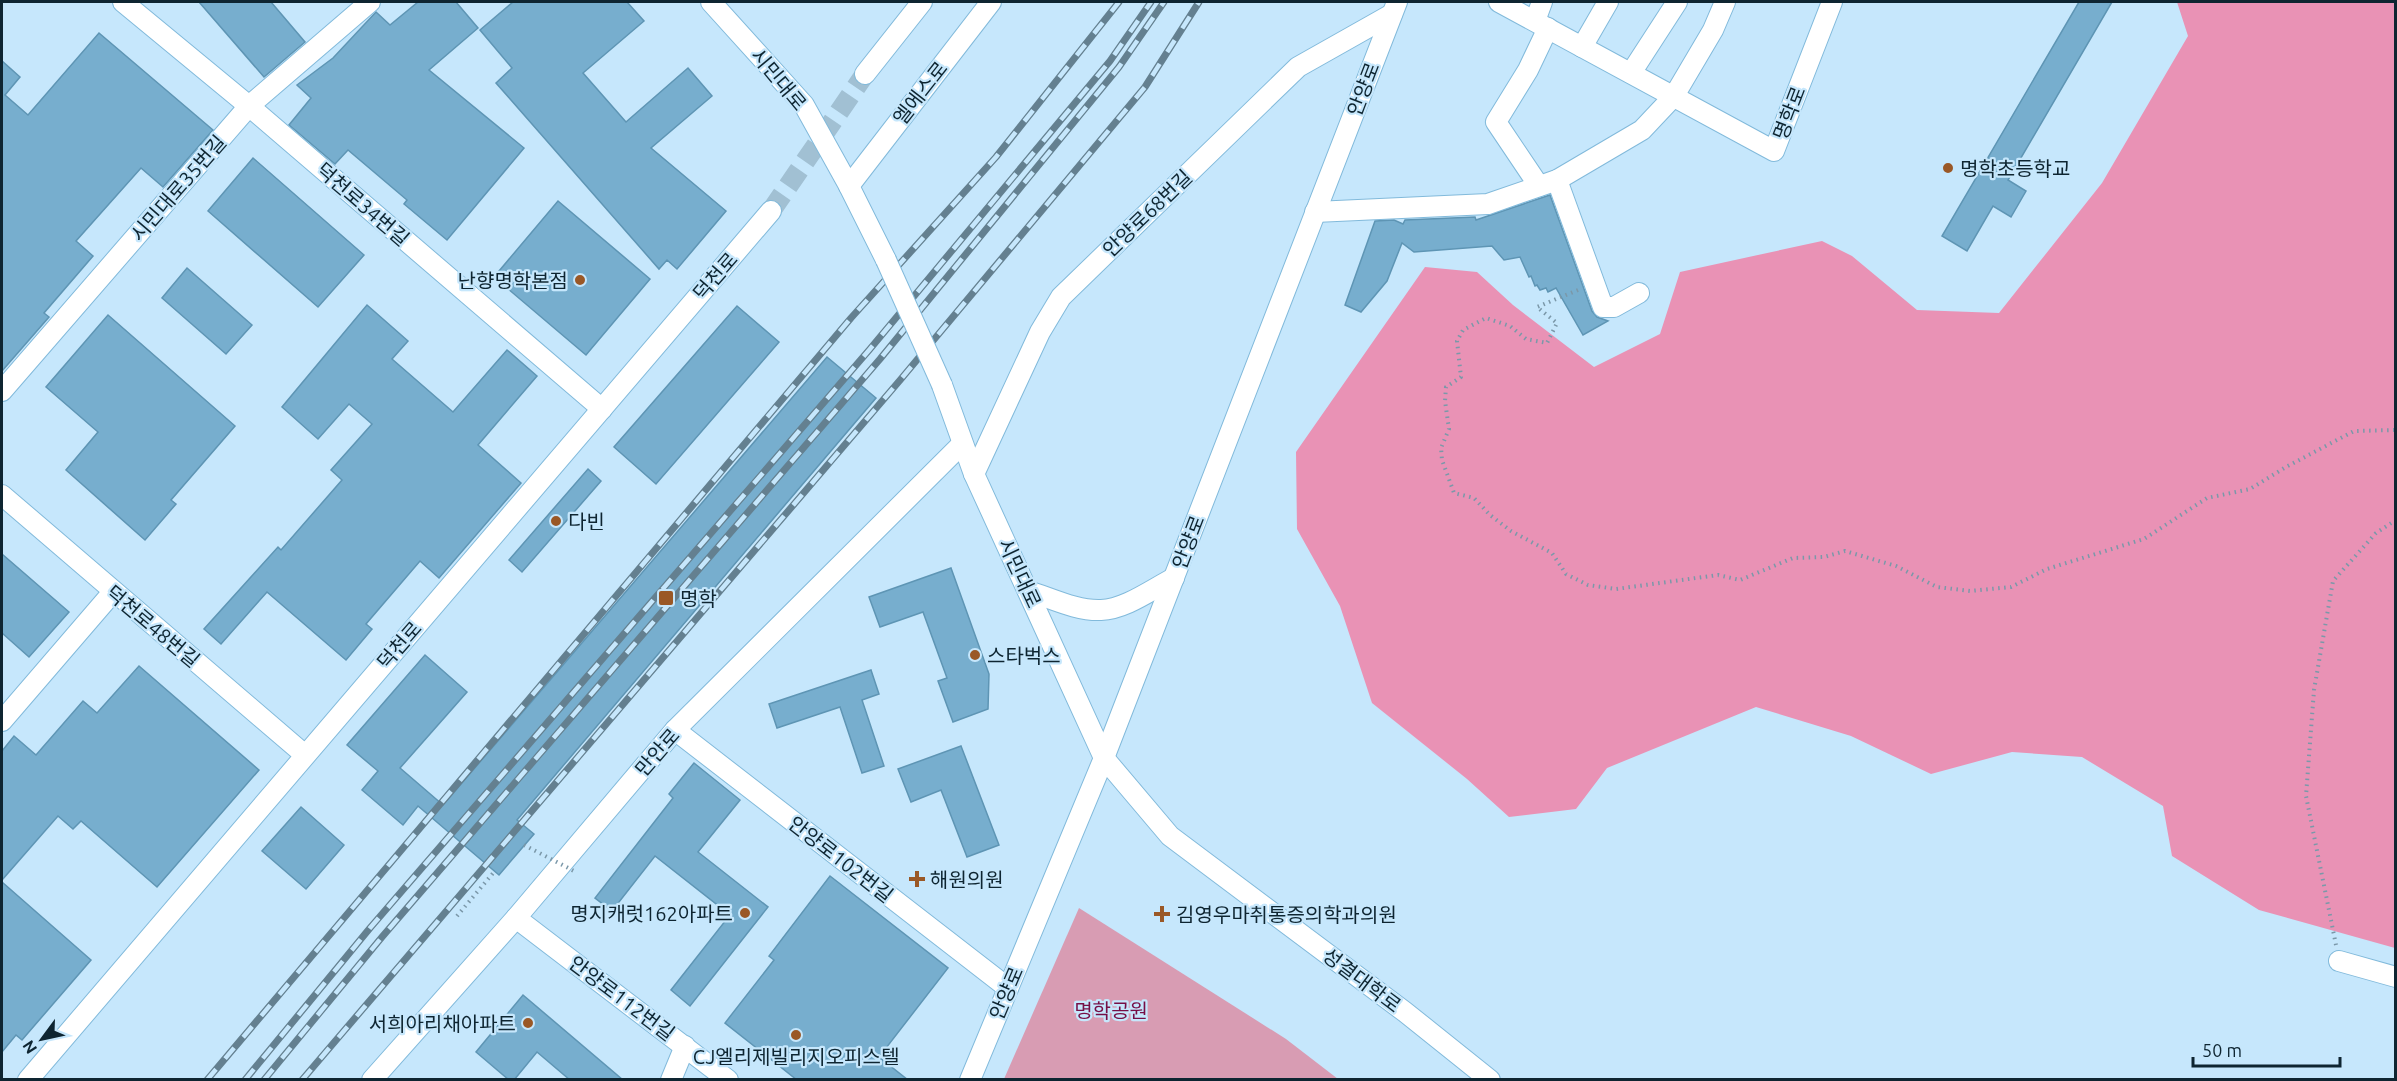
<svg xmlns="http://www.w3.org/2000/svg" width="2397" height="1081" viewBox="0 0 2397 1081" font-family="Ubuntu,'Noto Sans KR',sans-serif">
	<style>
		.green { fill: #d89cb3 }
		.forest { fill: #e992b5 }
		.building { fill: #77aece; stroke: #5e95b4; stroke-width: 1.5 }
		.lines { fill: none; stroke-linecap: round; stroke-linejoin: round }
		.minor-tunnel { stroke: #a1c0d3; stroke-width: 20; stroke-dasharray: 20 10; stroke-linecap: butt }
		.minor-casing { stroke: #82badb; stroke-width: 22 }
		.path { stroke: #7b98a9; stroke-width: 4; stroke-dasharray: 1.5 4.5; stroke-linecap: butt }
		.minor { stroke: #fff; stroke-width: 20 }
		.rail-casing { stroke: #648090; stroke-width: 7 }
		.rail { stroke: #c6e7fc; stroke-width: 4.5; stroke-dasharray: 14; stroke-linecap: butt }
		.minor-bridge-casing { stroke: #82badb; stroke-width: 22; stroke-linecap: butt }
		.path-bridge { stroke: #7b98a9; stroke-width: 4; stroke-dasharray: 1.5 4.5; stroke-linecap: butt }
		.minor-bridge { stroke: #fff; stroke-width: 20 }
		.poi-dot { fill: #9a5826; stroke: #c6e7fc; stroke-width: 2 }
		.labels { text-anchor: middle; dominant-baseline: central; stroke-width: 4.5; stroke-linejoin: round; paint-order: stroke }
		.street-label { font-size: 20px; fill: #0e2531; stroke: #c6e7fc }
		.poi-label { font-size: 20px; fill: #0e2531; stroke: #c6e7fc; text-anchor: start }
		.park-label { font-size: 20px; fill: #760e46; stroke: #c6e7fc }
	</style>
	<rect width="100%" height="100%" fill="#c6e7fc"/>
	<polygon class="green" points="1079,908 1286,1039 1338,1079 1004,1079"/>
	<polygon class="forest" points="2177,2 2395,2 2395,948 2259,910 2172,856 2163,806 2082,757 2012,752 1931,774 1851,736 1756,707 1607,768 1576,809 1509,817 1467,779 1372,703 1340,606 1297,529 1296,452 1425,267 1477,272 1513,305 1594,367 1660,334 1680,272 1822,241 1852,256 1917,310 1999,313 2102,183 2188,36"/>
	<g class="building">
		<polygon points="199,2 271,2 305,42 264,77"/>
		<polygon points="418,2 456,2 478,28 429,70 524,148 447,240 404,204 407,200 348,150 335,164 289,125 311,98 297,85 333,58 376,12 390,25"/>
		<polygon points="513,2 627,2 644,21 583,73 626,122 688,68 712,96 651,148 726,211 677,269 667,260 659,269 496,83 512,68 480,30"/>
		<polygon points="2079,2 2112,2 2008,180 2026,191 2011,217 1993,206 1967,251 1942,236"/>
		<polygon points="99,33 213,130 163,187 141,168 76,241 93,256 44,313 49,317 2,371 2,61 20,77 5,95 28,115"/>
		<polygon points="253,158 364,255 318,307 208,211"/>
		<polygon points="1550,195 1592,311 1597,317 1608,321 1583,335 1556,288 1548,292 1546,288 1540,290 1537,285 1535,286 1531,276 1529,277 1520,257 1504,260 1492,246 1414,252 1402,243 1387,281 1361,312 1345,305 1375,221 1394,220 1403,224 1405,220 1475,217 1476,220"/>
		<polygon points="558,201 650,279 586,355 494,277"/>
		<polygon points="187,268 252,325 226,354 162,298"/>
		<polygon points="367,305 408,341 392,359 453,412 507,350 537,376 478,445 521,483 439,578 420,561 366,624 372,629 346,660 267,592 221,644 204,629 278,547 281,550 342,480 331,470 372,424 349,404 318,439 282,407"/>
		<polygon points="737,306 779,342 656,484 614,447"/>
		<polygon points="108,315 235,426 171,500 176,504 145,540 66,470 98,432 46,387"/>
		<polygon points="827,357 876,398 517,820 534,834 499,875 418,806 403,825 362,790 378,771 347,745 425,655 467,692 400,768 443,805"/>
		<polygon points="588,469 601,481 522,572 509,560"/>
		<polygon points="2,554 69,612 29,657 2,633"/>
		<polygon points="951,568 989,674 988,709 953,722 938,681 947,678 923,612 880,627 869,597"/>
		<polygon points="139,666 259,770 157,887 81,821 73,829 58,816 2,880 2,751 14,736 36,755 83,701 97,713"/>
		<polygon points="871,670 879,694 862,700 884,766 862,773 840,707 777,728 769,704"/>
		<polygon points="961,746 999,845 967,857 941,790 911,802 898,769"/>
		<polygon points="694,763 740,800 698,852 768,907 690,1006 671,990 730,915 655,856 612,911 595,898 673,798 669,794"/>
		<polygon points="301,807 344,845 306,889 262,851"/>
		<polygon points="830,876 948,968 879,1057 908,1080 797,1080 725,1023 774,960 769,956"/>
		<polygon points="2,882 91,960 22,1040 16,1035 2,1052"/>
		<polygon points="523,995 623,1080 570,1080 537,1052 514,1080 509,1080 476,1052"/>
	</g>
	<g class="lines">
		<polyline class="minor-tunnel" points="771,211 865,74"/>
		<g class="minor-casing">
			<g id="minor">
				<polyline points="123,2 249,106 602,409"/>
				<polyline points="711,2 804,105 849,186 886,260"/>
				<polyline points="1499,2 1774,151 1832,2"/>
				<polyline points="1535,21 1542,2"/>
				<polyline points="1582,47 1608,2"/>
				<polyline points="1631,73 1677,2"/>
				<polyline points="865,74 922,2"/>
				<polyline points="1557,180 1603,307 1614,307 1639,293"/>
				<polyline points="849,186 991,2"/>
				<polyline points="1539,186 1496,122 1528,70 1548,28"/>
				<polyline points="1315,212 1488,204 1557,180 1642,130 1674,96 1713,30 1725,2"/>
				<polyline points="942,385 974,474 1104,758 1170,836 1405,1012 1490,1080"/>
				<polyline points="2,391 249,106 370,2"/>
				<polyline points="974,474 1040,332 1061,297 1298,67 1392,14"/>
				<polyline points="2,495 305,755"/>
				<path d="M1028 591C1051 598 1076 611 1101 610 1126 609 1152 589 1174 578"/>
				<polyline points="2,721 113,592"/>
				<polyline points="675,730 1008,988"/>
				<polyline points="516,918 728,1080"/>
				<polyline points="2339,961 2396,977"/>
				<polyline points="28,1080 771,211"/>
				<polyline points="372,1080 516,918 675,730 962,444"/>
				<polyline points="671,1080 685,1046"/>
				<polyline points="970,1080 1104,758 1397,2"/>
			</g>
		</g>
		<g class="path">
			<polyline points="1578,290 1537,307 1557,323 1547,343 1526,339 1510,326 1486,318 1463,330 1457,341 1461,377 1446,387 1445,401 1449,429 1441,448 1442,460 1454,493 1474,498 1490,515 1511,531 1552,553 1566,574 1588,585 1616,589 1718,575 1740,580 1793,558 1824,557 1845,551 1896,566 1937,587 1970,591 2011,587 2047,569 2144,539 2207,498 2250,489 2286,467 2354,431 2396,430"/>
			<polyline points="457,916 494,872"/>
			<polyline points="2336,945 2306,796 2314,690 2333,581 2376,533 2396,520"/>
		</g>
		<use href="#minor" class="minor"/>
		<g class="rail-casing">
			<g id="rail">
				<polyline points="207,1080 851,318 996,157 1119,2"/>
				<polyline points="245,1080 370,928 870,349 1110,61 1151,2"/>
				<polyline points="264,1080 382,937 880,359 1119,67 1164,2"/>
				<polyline points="302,1080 901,379 1145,87 1199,2"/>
			</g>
		</g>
		<use href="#rail" class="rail"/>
		<g class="minor-bridge-casing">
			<polyline id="minor-bridge" points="886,260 942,385"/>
		</g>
		<polyline class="path-bridge" points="524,845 574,871"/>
		<use href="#minor-bridge" class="minor-bridge"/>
	</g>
	<g class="poi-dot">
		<circle cx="1948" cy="168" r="6"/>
		<circle cx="580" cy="280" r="6"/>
		<circle cx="556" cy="521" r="6"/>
		<rect x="658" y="590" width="16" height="16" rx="3"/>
		<circle cx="975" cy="655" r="6"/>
		<path d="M914 870h6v6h6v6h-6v6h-6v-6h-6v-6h6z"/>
		<circle cx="745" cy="913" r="6"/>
		<path d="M1159 905h6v6h6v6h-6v6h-6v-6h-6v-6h6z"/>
		<circle cx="528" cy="1023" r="6"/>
		<circle cx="796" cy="1035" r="6"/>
	</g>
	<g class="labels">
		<g class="street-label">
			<text transform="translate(779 79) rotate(50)">시민대로</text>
			<text transform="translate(1363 89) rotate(-69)">안양로</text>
			<text transform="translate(920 93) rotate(-52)">엘에스로</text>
			<text transform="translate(1789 113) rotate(-69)">명학로</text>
			<text transform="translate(178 188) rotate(-49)">시민대로35번길</text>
			<text transform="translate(363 204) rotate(41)">덕천로34번길</text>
			<text transform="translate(1147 213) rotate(-44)">안양로68번길</text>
			<text transform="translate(715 276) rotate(-49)">덕천로</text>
			<text transform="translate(1188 542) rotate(-69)">안양로</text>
			<text transform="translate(1020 573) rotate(65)">시민대로</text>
			<text transform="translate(153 626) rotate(40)">덕천로48번길</text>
			<text transform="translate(399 645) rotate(-49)">덕천로</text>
			<text transform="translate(657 752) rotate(-49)">만안로</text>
			<text transform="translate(841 859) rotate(38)">안양로102번길</text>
			<text transform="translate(1362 980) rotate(37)">성결대학로</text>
			<text transform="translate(1006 993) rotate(-67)">안양로</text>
			<text transform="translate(622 998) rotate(37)">안양로112번길</text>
		</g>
		<g class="poi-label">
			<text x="1960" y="168">명학초등학교</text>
			<text x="568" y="280" text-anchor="end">난향명학본점</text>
			<text x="568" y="521">다빈</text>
			<text x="680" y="598">명학</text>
			<text x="987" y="655">스타벅스</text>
			<text x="930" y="879">해원의원</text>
			<text x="733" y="913" text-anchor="end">명지캐럿162아파트</text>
			<text x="1176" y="914">김영우마취통증의학과의원</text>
			<text x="516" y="1023" text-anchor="end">서희아리채아파트</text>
			<text x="796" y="1056" text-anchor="middle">CJ엘리제빌리지오피스텔</text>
		</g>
		<g class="park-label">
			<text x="1111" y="1010">명학공원</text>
		</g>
	</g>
	<rect width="2397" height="1081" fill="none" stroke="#0e2531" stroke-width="6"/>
	<g transform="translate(42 1039) rotate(237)" stroke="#c6e7fc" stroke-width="4.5" paint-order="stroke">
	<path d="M0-4.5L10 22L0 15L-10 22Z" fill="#0e2531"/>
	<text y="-9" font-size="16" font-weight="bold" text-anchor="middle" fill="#0e2531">N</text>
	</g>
	<path d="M2193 1057v9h147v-9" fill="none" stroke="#0e2531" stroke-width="3"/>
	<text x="2202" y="1057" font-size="18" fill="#0e2531" stroke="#c6e7fc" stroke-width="4.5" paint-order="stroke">50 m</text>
</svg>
